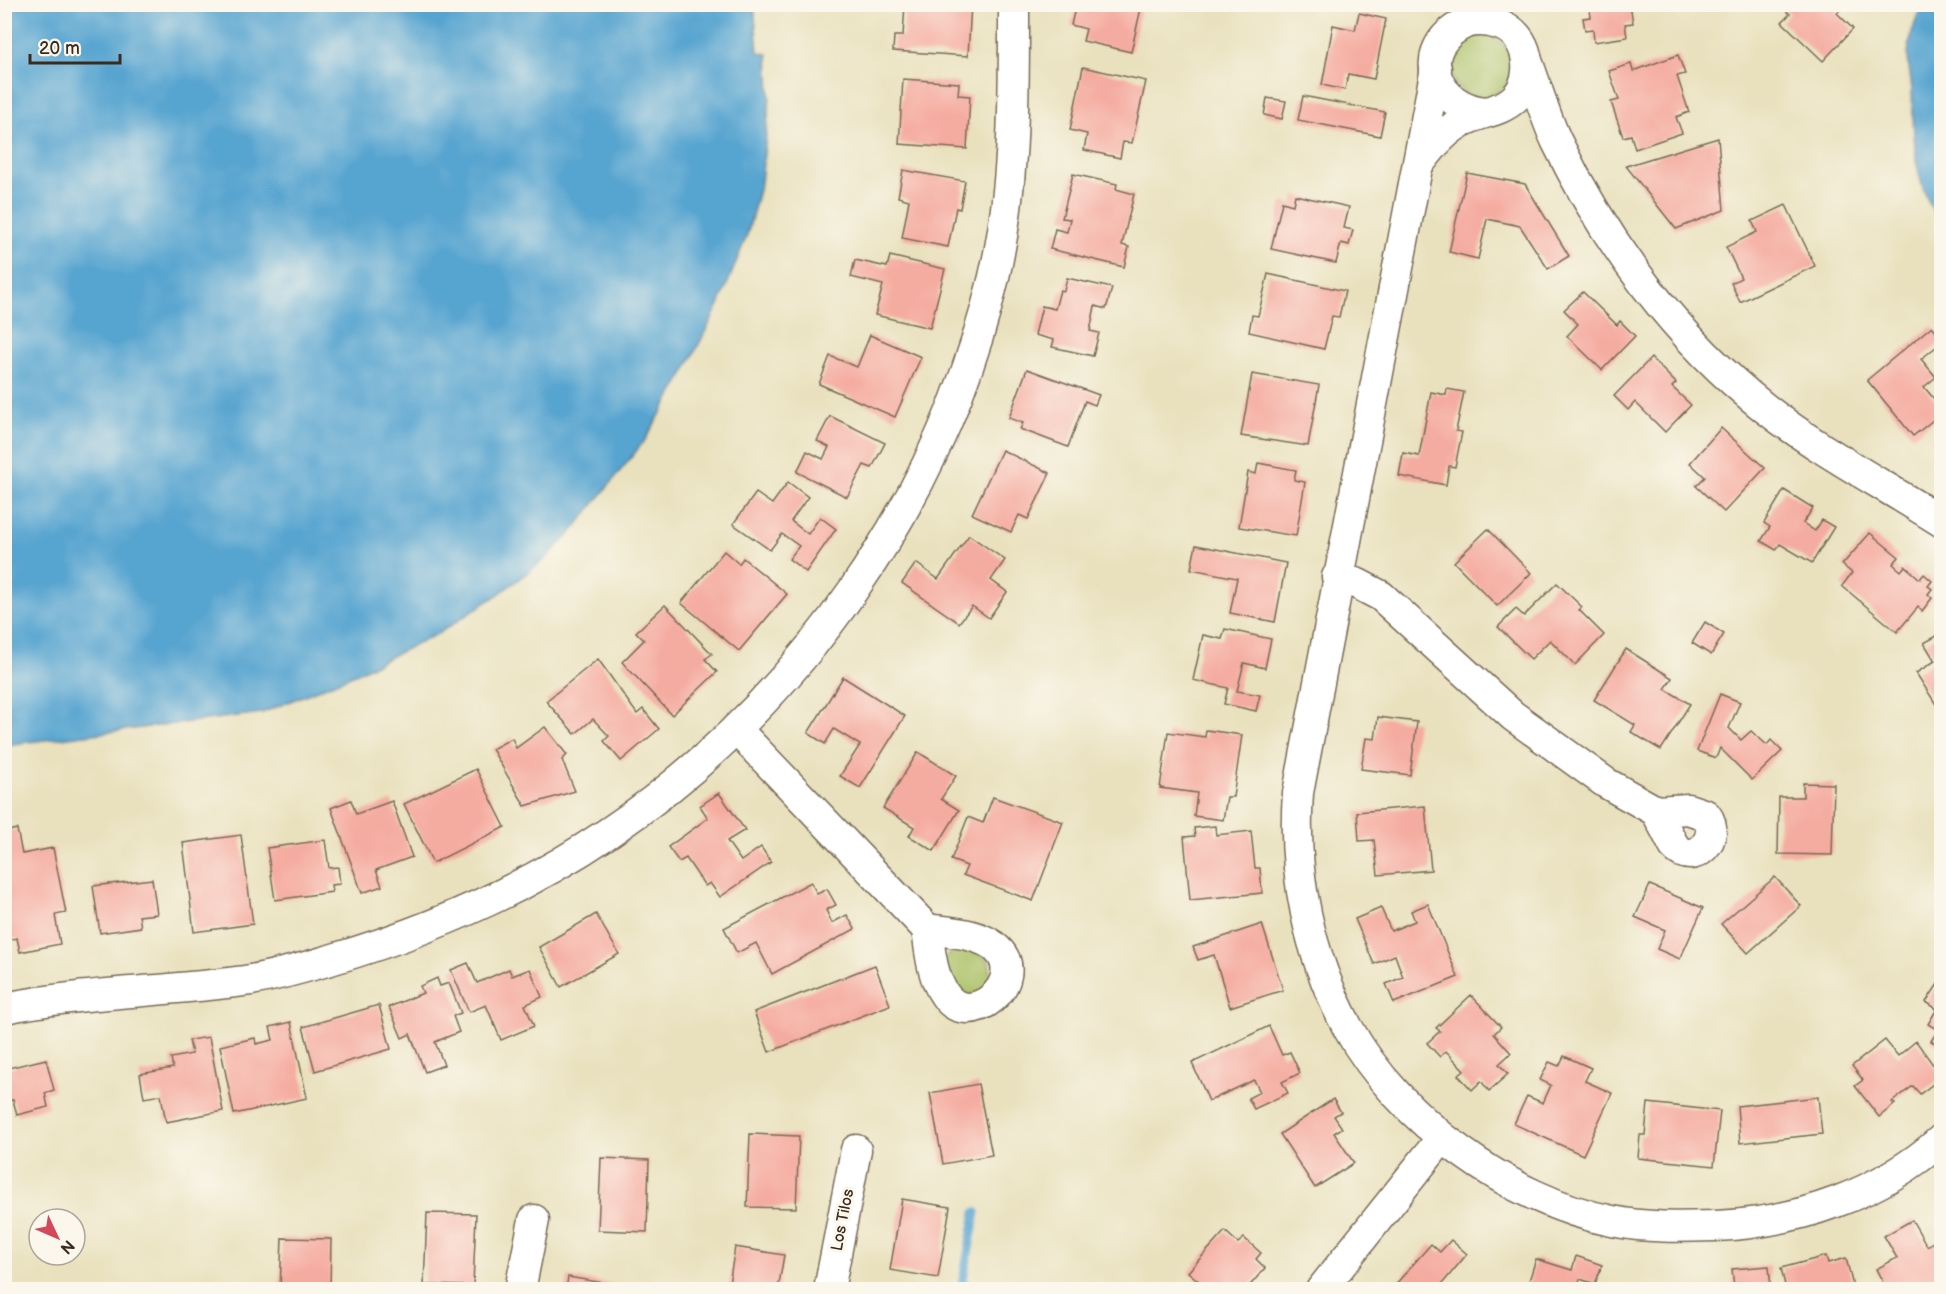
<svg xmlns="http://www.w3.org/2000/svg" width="1946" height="1294" viewBox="0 0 1946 1294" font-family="'Balsamiq Sans',sans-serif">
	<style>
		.green { fill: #a9bf64; stroke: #727441; stroke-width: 1.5 }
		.water { fill: #57a4d0; stroke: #496777; stroke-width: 1.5 }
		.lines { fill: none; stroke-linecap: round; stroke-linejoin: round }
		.stream { stroke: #57a4d0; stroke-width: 9 }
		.building { fill: #f5aca0 }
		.minor-casing { stroke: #786a56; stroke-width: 33 }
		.minor { stroke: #fff; stroke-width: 30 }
		.labels { text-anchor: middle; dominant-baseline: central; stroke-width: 6; stroke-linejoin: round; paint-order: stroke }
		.street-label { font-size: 16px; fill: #3b2a1e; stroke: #fbf7ec }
	</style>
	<rect width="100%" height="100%" fill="#fbf7ec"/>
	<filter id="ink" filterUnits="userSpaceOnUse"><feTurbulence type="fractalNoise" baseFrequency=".0167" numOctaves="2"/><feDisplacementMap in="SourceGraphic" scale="12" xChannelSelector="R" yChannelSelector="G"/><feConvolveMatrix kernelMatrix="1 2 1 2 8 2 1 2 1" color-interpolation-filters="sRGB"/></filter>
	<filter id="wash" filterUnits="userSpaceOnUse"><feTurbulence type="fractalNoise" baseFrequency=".008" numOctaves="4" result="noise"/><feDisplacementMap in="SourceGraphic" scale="24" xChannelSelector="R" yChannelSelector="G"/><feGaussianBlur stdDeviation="1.35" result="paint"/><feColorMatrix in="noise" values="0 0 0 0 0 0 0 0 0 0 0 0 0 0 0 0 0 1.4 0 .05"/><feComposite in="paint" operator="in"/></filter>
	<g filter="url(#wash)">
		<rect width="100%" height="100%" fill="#e9e1be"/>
		<g class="green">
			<circle cx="1481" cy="66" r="31"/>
			<polygon points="963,947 971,947 989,961 991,977 982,992 957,997 943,960 955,949"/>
		</g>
		<g class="water">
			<polygon points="4,5 754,5 758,52 768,54 770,97 761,182 747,235 719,305 680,381 645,440 570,534 544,560 499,594 439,633 355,674 262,713 5,745"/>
			<path d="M1922 5H1941V222C1912 185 1914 135 1912 90 1911 78 1908 65 1908 53 1910 36 1915 21 1922 5Z"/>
		</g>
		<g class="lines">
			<polyline class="stream" points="961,1290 976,1212"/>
		</g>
		<g id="blocks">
			<g class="building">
				<polygon points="905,4 971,4 968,56 893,51 894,36 903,36"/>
				<polygon points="1076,4 1142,4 1131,52 1083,41 1086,29 1071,25"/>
				<polygon points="1589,4 1630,4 1633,23 1625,24 1627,37 1594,42 1593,29 1585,30 1583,18 1591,17"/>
				<polygon points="1779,4 1845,4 1837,13 1853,29 1823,61 1782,22 1790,14"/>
				<polygon points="1359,13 1386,19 1374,79 1348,74 1345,90 1322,85 1333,25 1355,30"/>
				<polygon points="1678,55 1685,74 1677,76 1689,112 1676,117 1682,133 1635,149 1631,135 1623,137 1611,102 1619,100 1609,71 1631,64 1633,71"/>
				<polygon points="1083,67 1146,81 1132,143 1123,142 1120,158 1084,150 1087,134 1070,130"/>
				<polygon points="903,79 959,83 958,95 970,96 967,149 899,144"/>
				<polygon points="1303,96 1385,112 1380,136 1298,120"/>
				<polygon points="1267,98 1286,101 1282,119 1264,115"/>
				<polygon points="1718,138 1724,210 1676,229 1626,166"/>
				<polygon points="903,170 965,181 960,209 956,208 948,247 902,238 909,200 898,197"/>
				<polygon points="1467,173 1525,184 1569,256 1548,269 1520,226 1487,219 1478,259 1449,252"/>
				<polygon points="1073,174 1117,184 1116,189 1134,194 1122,245 1129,247 1124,267 1050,249 1055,229 1067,232 1070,219 1062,218"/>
				<polygon points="1295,195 1349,207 1344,228 1353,230 1349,245 1341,243 1336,263 1271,249 1282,202 1293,205"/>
				<polygon points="1786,205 1815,266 1740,302 1731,283 1741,278 1726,247 1757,232 1752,221"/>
				<polygon points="890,256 945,269 930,328 875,315 883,285 851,277 855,260 887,267"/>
				<polygon points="1268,274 1345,291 1339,317 1332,316 1324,349 1249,332 1252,315 1258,316"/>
				<polygon points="1067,278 1112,288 1106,309 1095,306 1090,331 1099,333 1093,356 1052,347 1054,340 1035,335 1042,306 1055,309 1060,290 1064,291"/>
				<polygon points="1583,292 1617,325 1620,321 1635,336 1602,370 1567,336 1578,324 1564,310"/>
				<polygon points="1932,326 1942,338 1942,342 1921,359 1936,377 1924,387 1942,408 1942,413 1913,436 1867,380"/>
				<polygon points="870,335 921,357 895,417 819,384 830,356 857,367"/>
				<polygon points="1651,358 1676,383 1672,387 1691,405 1665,432 1635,402 1628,410 1614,396"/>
				<polygon points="1027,369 1099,395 1095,405 1085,401 1068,447 1020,429 1023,423 1009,418"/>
				<polygon points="1252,374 1319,385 1308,446 1241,436"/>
				<polygon points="1447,389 1464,392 1456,431 1462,432 1455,467 1449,466 1446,485 1399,476 1403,453 1419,456 1431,392 1446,395"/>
				<polygon points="830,416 885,443 872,468 864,465 847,497 797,472 807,451 823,459 829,447 817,441"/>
				<polygon points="1721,428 1765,468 1724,512 1696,486 1705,477 1690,463"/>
				<polygon points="1002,450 1050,473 1028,519 1019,515 1011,532 972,514"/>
				<polygon points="1258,463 1296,470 1294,480 1305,482 1296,536 1239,527 1248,472 1256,474"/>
				<polygon points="788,482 808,497 791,521 808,534 820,517 836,529 806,572 789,559 799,546 782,534 770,550 733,524 756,493 772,504"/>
				<polygon points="1784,490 1813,508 1803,523 1815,531 1822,520 1834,527 1812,563 1780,544 1776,550 1761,541 1770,527 1764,523"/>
				<polygon points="1488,529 1531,573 1497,606 1454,562"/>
				<polygon points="1870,533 1899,557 1893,564 1901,571 1905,566 1920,579 1924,574 1932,581 1928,586 1932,589 1928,594 1932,598 1922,611 1918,607 1897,632 1842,586 1852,573 1842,565"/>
				<polygon points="969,535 1005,560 991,580 1007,592 989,618 972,606 959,623 902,583 916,563 938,579"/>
				<polygon points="1196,545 1286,563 1275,622 1230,613 1237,578 1191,569"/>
				<polygon points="724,551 739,564 743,558 787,594 739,651 681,603"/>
				<polygon points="1557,583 1582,607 1579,610 1604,635 1575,665 1550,640 1531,659 1498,627 1516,609 1524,616"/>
				<polygon points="665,605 712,654 705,659 717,672 672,715 622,662 644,640 636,632"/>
				<polygon points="1705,622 1724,634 1711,655 1692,643"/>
				<polygon points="1225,629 1271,639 1265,668 1244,663 1237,691 1260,695 1256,711 1224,704 1228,688 1193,680 1203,635 1222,639"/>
				<polygon points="1942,633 1942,703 1937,706 1916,673 1935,661 1924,643"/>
				<polygon points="1626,649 1672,678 1665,689 1690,704 1661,750 1631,732 1635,725 1594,700"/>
				<polygon points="598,659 637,714 643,709 659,729 621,761 604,741 609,736 593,719 575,734 546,701"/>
				<polygon points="843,677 905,716 860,788 840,776 860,745 834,729 825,744 808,733"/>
				<polygon points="1720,694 1740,702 1729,728 1741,740 1751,731 1767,745 1771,740 1782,751 1752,780 1720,748 1716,758 1697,751"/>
				<polygon points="1378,717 1417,722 1410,775 1361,769 1366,738 1375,739"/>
				<polygon points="545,727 567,755 562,760 575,791 525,806 492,749 512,738 516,748"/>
				<polygon points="1206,730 1242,735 1233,797 1227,797 1223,820 1194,816 1197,793 1160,788 1168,732 1205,737"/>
				<polygon points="918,752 956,776 941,799 959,810 934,851 909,836 914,827 883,808"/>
				<polygon points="476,769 505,827 433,863 404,804"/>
				<polygon points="1803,783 1834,784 1832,855 1778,854 1779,797 1803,797"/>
				<polygon points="719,793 745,830 727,841 741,861 761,847 771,862 720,897 710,883 705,886 686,858 679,862 668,847 708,818 700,806"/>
				<polygon points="993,797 1063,822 1033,901 963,875 967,866 951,860 968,817 983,823"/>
				<polygon points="351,800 356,814 392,801 412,857 376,870 382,886 362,893 331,808"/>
				<polygon points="1425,806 1431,870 1378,875 1374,840 1359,841 1357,812"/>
				<polygon points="1215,826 1216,835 1251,831 1255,868 1260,868 1262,893 1190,900 1184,837 1195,836 1194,828"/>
				<polygon points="17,829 22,854 53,848 66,913 55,915 60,944 20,952 17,938 4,941 4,832"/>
				<polygon points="241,835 253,924 194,932 183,843"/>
				<polygon points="325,840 329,868 338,867 340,884 331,885 332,892 275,900 267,848"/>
				<polygon points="1775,877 1801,906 1748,953 1721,924"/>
				<polygon points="152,879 157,914 139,916 141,927 100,933 93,886"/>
				<polygon points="811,882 817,894 827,889 836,905 826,910 832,923 847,915 855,929 772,974 756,943 737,953 724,928"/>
				<polygon points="1650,885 1703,908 1680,959 1657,949 1665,930 1635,917"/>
				<polygon points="1428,904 1458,977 1394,1003 1386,984 1403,977 1395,955 1374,964 1355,919 1381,908 1391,931 1415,921 1411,911"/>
				<polygon points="596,914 619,954 561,987 539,947"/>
				<polygon points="1262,924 1283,990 1230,1007 1214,955 1198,960 1193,947"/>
				<polygon points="468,963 477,983 509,969 512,976 530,969 542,997 525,1005 534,1026 501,1040 486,1005 469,1012 451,970"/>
				<polygon points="875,965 890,1005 769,1052 754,1012"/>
				<polygon points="437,978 440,986 449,983 461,1013 453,1016 459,1032 435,1042 444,1065 425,1072 410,1034 402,1038 389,1007 423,993 420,986"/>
				<polygon points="1942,978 1942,1047 1931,1041 1938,1030 1928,1024 1937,1009 1926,1002"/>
				<polygon points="1471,995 1501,1027 1494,1034 1511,1053 1499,1064 1508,1074 1489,1091 1481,1081 1472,1090 1458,1075 1464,1070 1446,1051 1440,1057 1427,1043 1440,1031 1436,1028"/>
				<polygon points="379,1005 391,1049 315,1071 303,1027"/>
				<polygon points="291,1022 307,1098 234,1114 220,1046 255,1038 256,1044 273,1040 270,1027"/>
				<polygon points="1269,1026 1282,1055 1290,1052 1300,1073 1282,1082 1288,1093 1254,1109 1248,1098 1260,1092 1254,1080 1209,1101 1192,1063"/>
				<polygon points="209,1037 223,1111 166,1122 161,1095 144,1098 140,1074 173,1068 171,1058 192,1054 189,1040"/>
				<polygon points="1885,1040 1898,1056 1916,1041 1942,1077 1920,1094 1913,1086 1892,1102 1895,1104 1879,1117 1855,1086 1863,1080 1852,1066"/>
				<polygon points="1564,1056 1591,1068 1585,1081 1612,1093 1583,1155 1514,1124 1527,1096 1543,1103 1551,1085 1540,1080 1549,1062 1559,1066"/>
				<polygon points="46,1059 54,1090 45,1093 48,1107 17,1115 13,1100 4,1102 4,1069"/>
				<polygon points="978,1084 992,1155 943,1164 930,1093"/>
				<polygon points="1818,1097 1822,1134 1740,1143 1737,1106"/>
				<polygon points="1333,1099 1341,1112 1334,1116 1342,1128 1334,1133 1354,1163 1315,1188 1280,1134"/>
				<polygon points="1648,1103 1720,1111 1714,1166 1638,1158 1640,1135 1645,1135"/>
				<polygon points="750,1134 799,1136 796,1208 747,1207"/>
				<polygon points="601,1158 649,1160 647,1232 598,1230"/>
				<polygon points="902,1199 950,1207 938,1278 890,1270"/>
				<polygon points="427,1213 476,1214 473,1286 424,1285"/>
				<polygon points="1912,1220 1927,1246 1935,1241 1942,1253 1942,1290 1887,1290 1876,1269 1897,1258 1884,1236"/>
				<polygon points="1225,1231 1238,1243 1244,1238 1261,1253 1256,1259 1265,1268 1246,1290 1195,1290 1201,1283 1188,1272"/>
				<polygon points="282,1238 331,1239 330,1290 280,1290"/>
				<polygon points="1451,1240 1467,1254 1437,1290 1397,1290 1395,1285 1431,1244 1440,1252"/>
				<polygon points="735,1247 784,1255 778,1290 728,1290"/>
				<polygon points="1576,1256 1602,1265 1595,1284 1580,1279 1576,1290 1526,1290 1536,1259 1572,1270"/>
				<polygon points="1826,1256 1828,1263 1846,1258 1854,1290 1786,1290 1781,1268"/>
				<polygon points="1769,1266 1771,1290 1722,1290 1734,1287 1732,1269"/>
				<polygon points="568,1277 617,1285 616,1290 566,1290"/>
			</g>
		</g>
	</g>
	<g filter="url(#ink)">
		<use href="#blocks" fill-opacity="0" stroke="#786a56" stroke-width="1.5"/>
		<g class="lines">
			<g class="minor-casing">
				<g id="minor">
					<path d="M1527 61C1537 87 1545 117 1557 142 1606 243 1677 339 1766 409 1821 452 1883 484 1942 522"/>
					<path d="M1436 68 1298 793C1292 874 1309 956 1348 1028 1398 1119 1510 1201 1612 1221 1646 1228 1680 1227 1715 1226 1796 1223 1881 1194 1942 1139"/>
					<path d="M1418 165C1432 147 1446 128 1468 119 1483 112 1501 111 1514 99 1537 78 1529 33 1498 24 1484 20 1470 19 1458 27 1414 54 1437 109 1487 112"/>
					<polyline points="1337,577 1358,584 1381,596 1513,716 1606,783 1656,811"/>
					<polyline points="737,730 927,929"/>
					<path d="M1688 809 1706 815C1723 837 1694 869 1674 846L1656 811Z"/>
					<path d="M927 929C948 932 981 933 997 949 1030 981 969 1032 945 995 932 977 930 951 927 929Z"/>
					<path d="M4 1008C84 992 164 992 244 981 273 977 303 968 330 960 428 931 524 890 608 833 798 705 942 500 994 277 1015 187 1014 96 1014 4"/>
					<polyline points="520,1290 534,1220"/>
					<polyline points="829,1290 856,1150"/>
					<polyline points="1321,1290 1442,1138"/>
				</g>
			</g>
			<use href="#minor" class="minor"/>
		</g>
	</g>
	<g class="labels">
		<g class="street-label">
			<text transform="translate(843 1220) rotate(-79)">Los Tilos</text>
		</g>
	</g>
	<rect width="1946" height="1294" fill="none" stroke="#fbf7ec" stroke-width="24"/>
	<g transform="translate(57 1237) rotate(134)"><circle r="28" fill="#fbf7ec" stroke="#aea59a" stroke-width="1.5"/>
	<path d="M0-4.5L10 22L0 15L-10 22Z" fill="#d1495b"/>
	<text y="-9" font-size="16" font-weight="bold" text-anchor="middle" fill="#3b2a1e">N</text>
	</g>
	<path d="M30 54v9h90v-9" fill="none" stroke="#3b2a1e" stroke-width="3"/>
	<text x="39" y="54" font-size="18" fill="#3b2a1e" stroke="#fbf7ec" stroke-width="4.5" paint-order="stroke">20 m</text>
</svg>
